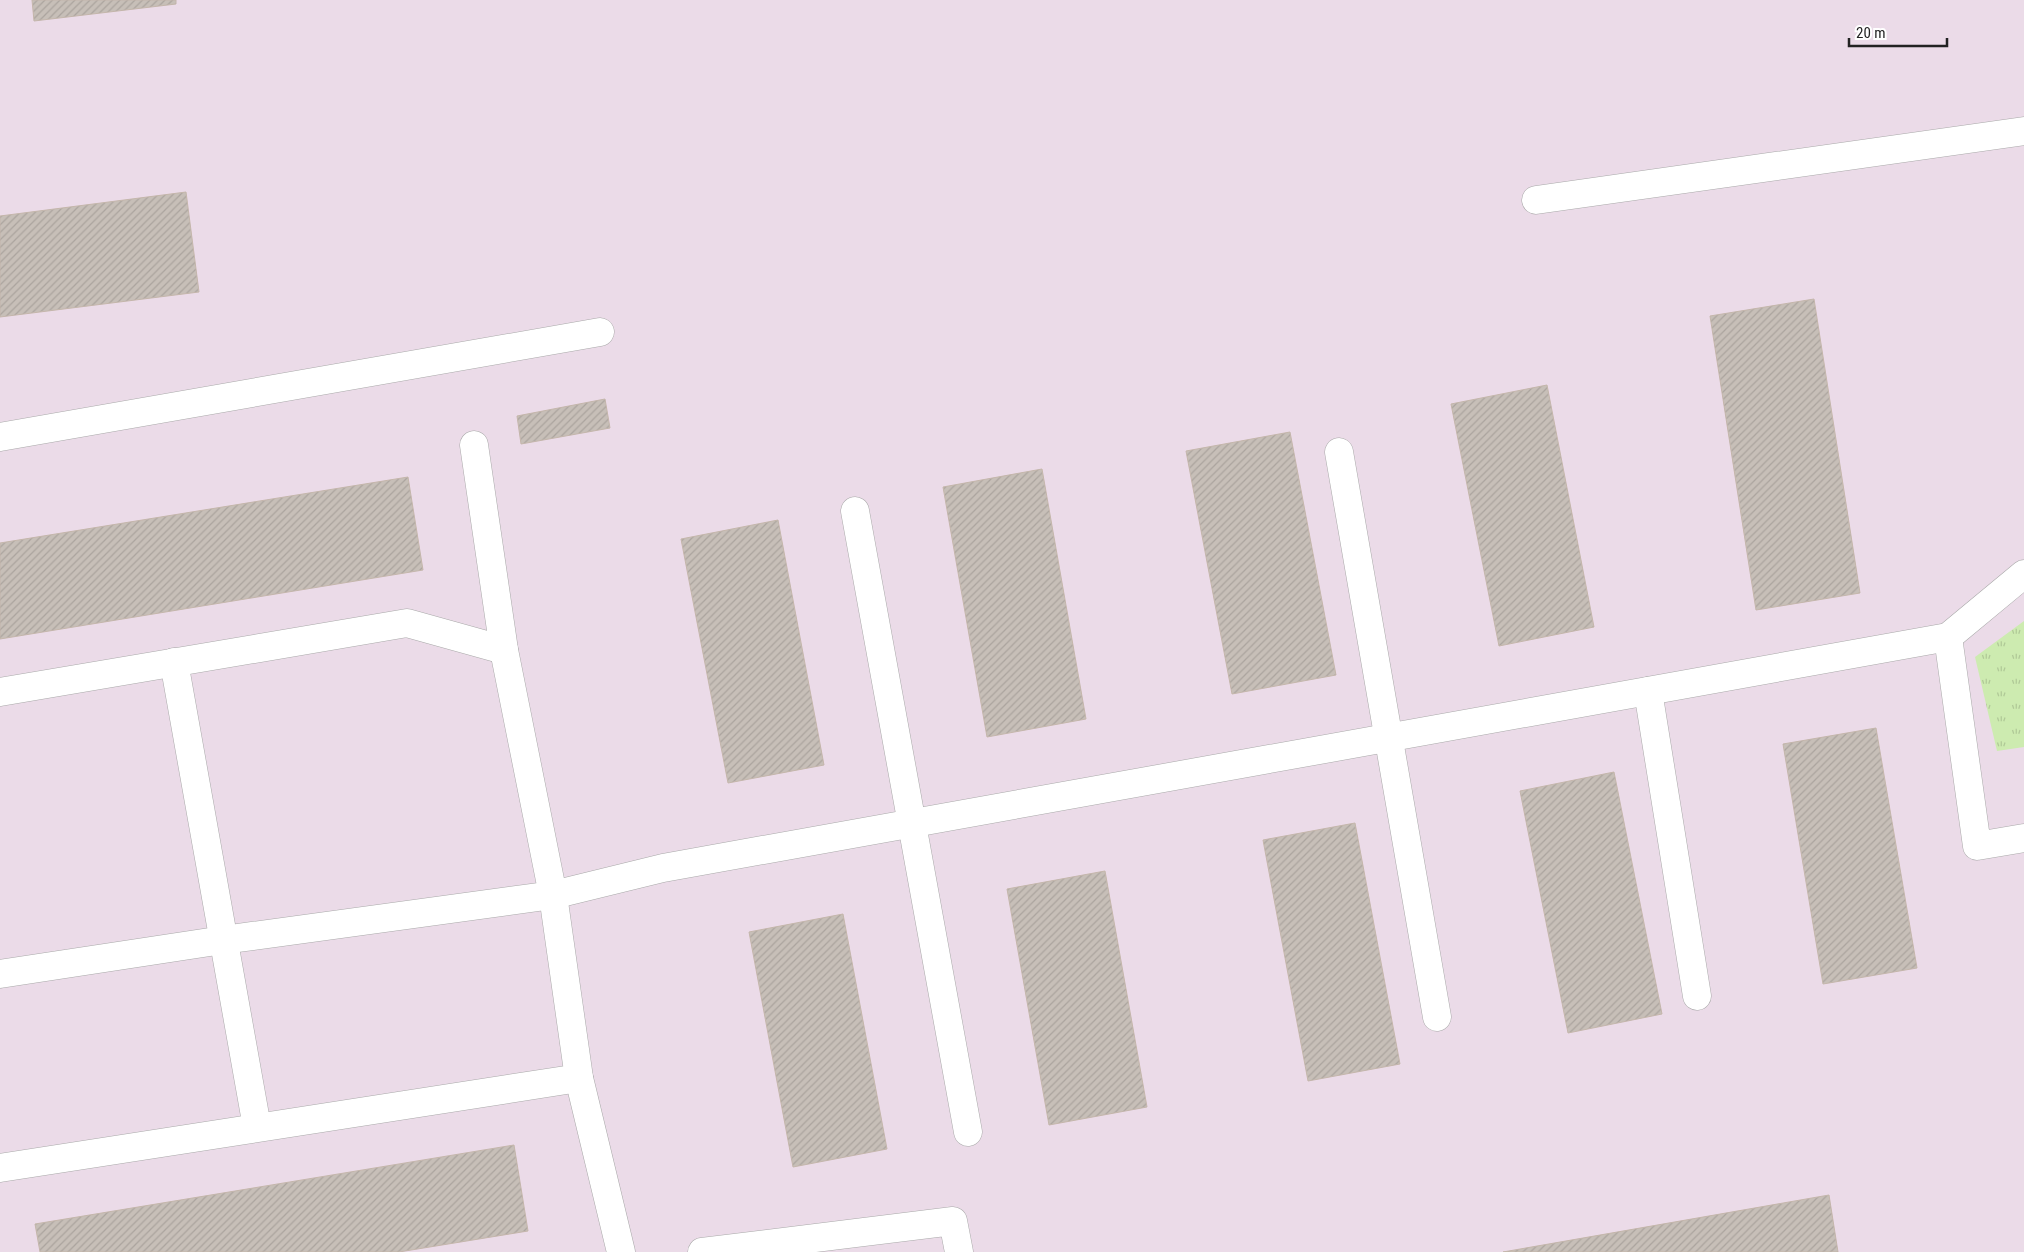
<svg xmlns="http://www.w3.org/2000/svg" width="2024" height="1252" viewBox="0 0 2024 1252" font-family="'Roboto Condensed',sans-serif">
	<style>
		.industrial { fill: #ebdbe8 }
		.grass { fill: url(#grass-tufts) }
		.building { fill: url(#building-hatch); stroke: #c4b6ab }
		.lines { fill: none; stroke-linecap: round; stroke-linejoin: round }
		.minor-casing { stroke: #a9a9a9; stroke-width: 29 }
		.minor { stroke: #fff; stroke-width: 28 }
	</style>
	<defs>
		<pattern id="grass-tufts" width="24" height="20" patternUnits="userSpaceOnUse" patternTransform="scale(1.25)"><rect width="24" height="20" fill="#cdebb0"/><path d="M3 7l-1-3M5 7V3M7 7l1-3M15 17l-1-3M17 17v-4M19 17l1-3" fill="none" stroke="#b0c997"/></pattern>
		<pattern id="building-hatch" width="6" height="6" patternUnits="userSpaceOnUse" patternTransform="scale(1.25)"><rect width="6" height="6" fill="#c7bfb8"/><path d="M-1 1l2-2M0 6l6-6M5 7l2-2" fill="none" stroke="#aba49e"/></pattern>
	</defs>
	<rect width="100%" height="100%" fill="#f2efe9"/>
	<rect class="industrial" x="0" y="0" width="2024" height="1252"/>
	<polygon class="grass" points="2024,621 2024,747 1997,751 1975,657"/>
	<g class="building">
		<polygon points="32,0 176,0 176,4 34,21"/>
		<polygon points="186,192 199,292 0,317 0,216"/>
		<polygon points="1814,299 1860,593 1756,610 1710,316"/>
		<polygon points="1547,385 1594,627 1499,646 1451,404"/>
		<polygon points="605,399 610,428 521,444 517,416"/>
		<polygon points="1290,432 1336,675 1232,694 1186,451"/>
		<polygon points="1042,469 1086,719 987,737 943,487"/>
		<polygon points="408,477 423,570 0,639 0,543"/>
		<polygon points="778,520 824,765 728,783 681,539"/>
		<polygon points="1876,728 1917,968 1823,984 1783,744"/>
		<polygon points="1614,772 1662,1014 1568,1033 1520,791"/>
		<polygon points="1355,823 1400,1064 1308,1081 1263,840"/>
		<polygon points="1105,871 1147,1107 1049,1125 1007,889"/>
		<polygon points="843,914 887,1149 793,1167 749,932"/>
		<polygon points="514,1145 528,1231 399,1252 40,1252 35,1224"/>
		<polygon points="1829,1195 1838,1252 1503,1252"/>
	</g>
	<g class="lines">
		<g class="minor-casing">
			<g id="minor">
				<polyline points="1536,200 2024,131"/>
				<polyline points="0,437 600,332"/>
				<polyline points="474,445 504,650 553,895 579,1078 621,1252"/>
				<polyline points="1339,452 1437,1017"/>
				<polyline points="855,511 968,1132"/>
				<polyline points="1948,637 1977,846 2024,838"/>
				<polyline points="174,662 257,1127"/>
				<polyline points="1648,691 1697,996"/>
				<polyline points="0,692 407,623 504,650"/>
				<polyline points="0,974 223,940 553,895 663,868 1948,637 2024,574"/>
				<polyline points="0,1168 579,1078"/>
				<polyline points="702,1252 953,1221 959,1252"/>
			</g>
		</g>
		<use href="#minor" class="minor"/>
	</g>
	<path d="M1849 38v8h98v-8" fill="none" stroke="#222222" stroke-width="2.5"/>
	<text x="1856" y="38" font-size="15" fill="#222222" stroke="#ffffff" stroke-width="4" paint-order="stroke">20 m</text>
</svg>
